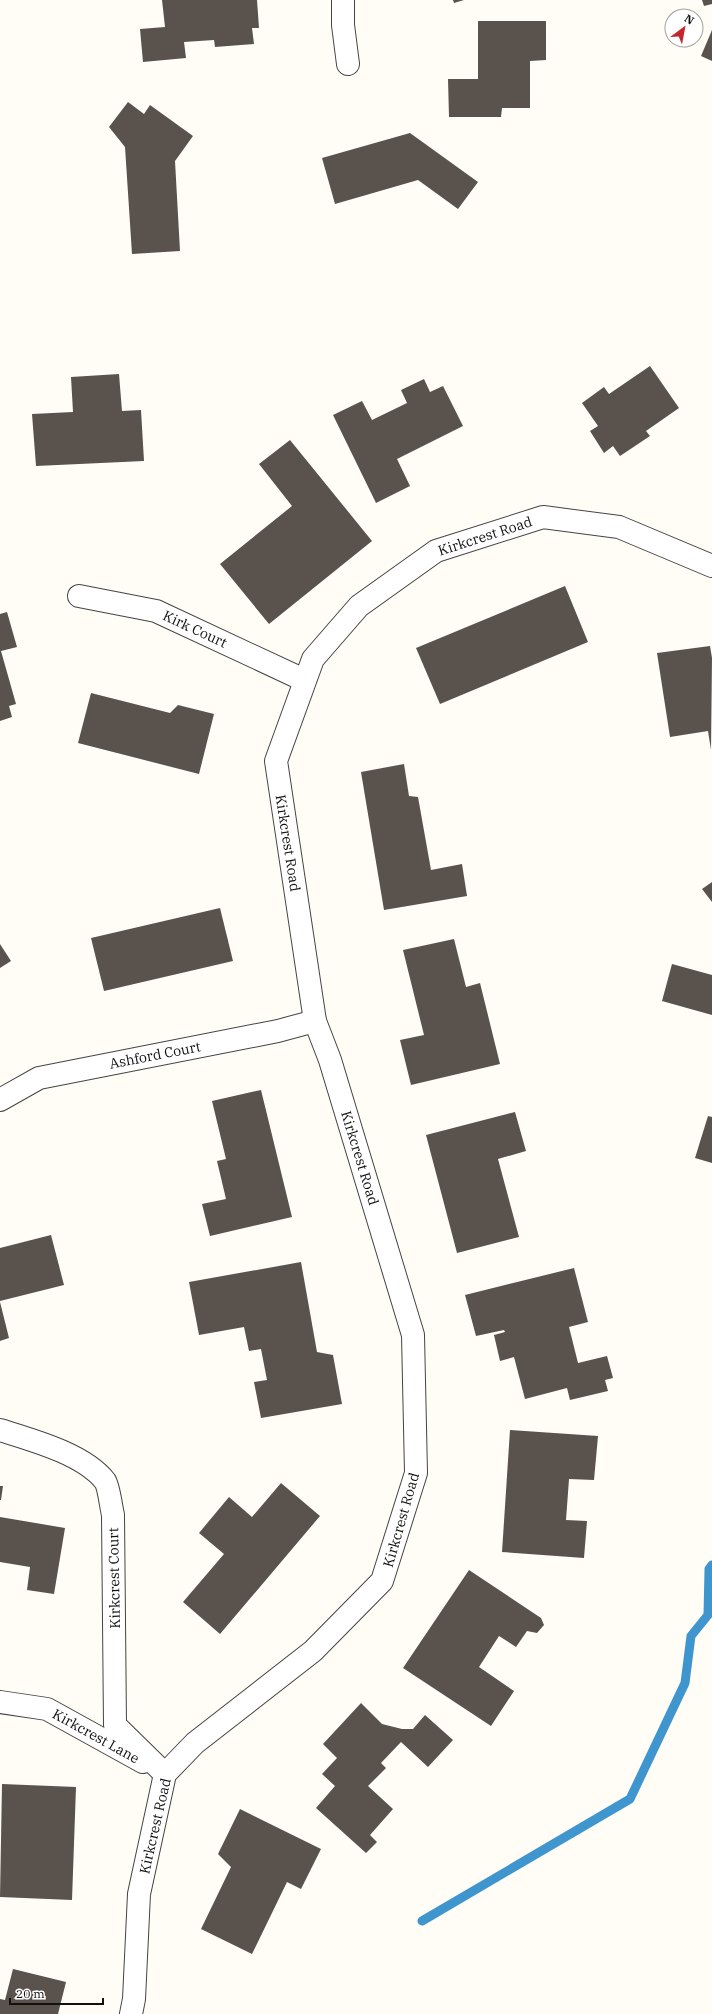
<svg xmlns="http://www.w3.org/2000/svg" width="712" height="2014" viewBox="0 0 712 2014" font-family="'IBM Plex Serif',serif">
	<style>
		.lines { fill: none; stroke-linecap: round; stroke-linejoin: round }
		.stream { stroke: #3f96cf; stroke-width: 9 }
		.building { fill: #5a524d }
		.street-casing { stroke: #444; stroke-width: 24 }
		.street { stroke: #fff; stroke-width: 22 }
		.labels { text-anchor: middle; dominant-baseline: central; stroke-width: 4; stroke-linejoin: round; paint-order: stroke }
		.street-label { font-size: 14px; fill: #111; stroke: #fff }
	</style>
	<rect width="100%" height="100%" fill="#fffdf5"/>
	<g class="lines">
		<polyline class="stream" points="422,1921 630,1799 685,1683 691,1636 708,1615 709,1569 712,1565"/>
	</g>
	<g class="building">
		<polygon points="162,0 257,0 259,28 252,28 254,44 215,47 214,40 184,42 186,58 143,62 140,29 165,27"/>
		<polygon points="453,0 464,0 454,3"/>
		<polygon points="702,0 712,0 712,4 704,6"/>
		<polygon points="478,21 546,21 546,60 530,61 530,108 502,108 501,117 449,117 448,79 478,79"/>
		<polygon points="712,30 712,61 701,56"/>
		<polygon points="128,102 144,114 150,105 193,136 175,161 180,251 132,254 125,147 109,127"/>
		<polygon points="410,133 478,182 458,209 418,180 335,204 322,158"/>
		<polygon points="650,366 679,408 646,431 650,436 620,456 613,446 604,453 590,431 598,426 582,403 604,387 609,394"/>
		<polygon points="119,374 122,411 141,410 144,461 36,466 32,414 73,412 71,377"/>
		<polygon points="424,379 430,392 443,386 463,426 397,459 410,486 376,503 333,415 362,401 372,420 407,403 401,390"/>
		<polygon points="290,440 372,541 269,624 220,564 292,506 259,464"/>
		<polygon points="565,586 588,642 440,704 416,648"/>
		<polygon points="7,612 17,647 1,651 16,704 9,706 12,717 0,721 0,614"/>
		<polygon points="710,646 712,658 711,750 708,731 670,737 657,653"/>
		<polygon points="91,693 170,713 178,705 214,714 199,774 78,743"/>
		<polygon points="404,764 409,796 418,797 431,870 462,864 467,896 384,910 361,772"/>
		<polygon points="712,882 712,902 702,889"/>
		<polygon points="220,908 233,961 104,991 91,938"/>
		<polygon points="454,939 466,987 480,983 500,1064 411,1085 400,1040 424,1035 403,950"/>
		<polygon points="0,944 11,961 0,968"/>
		<polygon points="672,964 712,975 712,1015 662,1001"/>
		<polygon points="261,1090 292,1217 210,1236 202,1204 226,1199 217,1161 226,1159 212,1101"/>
		<polygon points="515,1112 526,1151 498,1159 519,1237 457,1253 426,1135"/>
		<polygon points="708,1116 712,1117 712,1163 695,1158"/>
		<polygon points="51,1235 64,1285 0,1301 0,1248"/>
		<polygon points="301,1262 317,1352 333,1355 342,1404 261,1418 254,1382 267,1380 261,1349 249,1351 244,1327 199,1335 189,1282"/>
		<polygon points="574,1268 588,1322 569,1327 578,1363 607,1356 613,1378 605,1380 608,1391 570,1400 567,1388 525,1399 514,1357 500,1361 494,1335 505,1332 504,1330 476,1336 465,1295"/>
		<polygon points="0,1302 9,1338 0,1341"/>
		<polygon points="510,1430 598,1436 594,1480 569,1479 566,1520 587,1521 584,1558 502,1552"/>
		<polygon points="281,1483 320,1516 220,1634 183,1602 224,1554 199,1533 229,1497 252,1517"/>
		<polygon points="0,1486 3,1486 1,1500 0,1500"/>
		<polygon points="0,1517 65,1528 54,1594 27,1590 30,1567 0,1562"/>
		<polygon points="469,1570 541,1618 544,1625 537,1633 527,1631 516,1647 499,1636 479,1667 514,1691 491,1726 403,1668"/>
		<polygon points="361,1703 382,1724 402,1729 413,1729 425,1715 453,1740 428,1767 401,1742 381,1763 386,1768 368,1786 393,1809 370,1835 377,1842 366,1853 316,1808 335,1786 322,1774 337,1758 323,1744"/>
		<polygon points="2,1784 76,1787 72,1900 0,1897"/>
		<polygon points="240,1809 321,1849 301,1889 287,1882 252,1954 201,1929 231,1867 218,1854"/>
		<polygon points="13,1969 66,1982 58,2014 0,2014 0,1999 5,2000"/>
	</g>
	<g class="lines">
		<g class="street-casing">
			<g id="street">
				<polyline points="343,0 343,25 348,64"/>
				<polyline points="79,596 156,611 304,680"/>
				<polyline points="0,1100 39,1078 278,1031 315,1021"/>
				<path d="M0 1430C32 1440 84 1454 105 1481 109 1487 111 1507 113 1515L115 1725 165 1774"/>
				<polyline points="0,1702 47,1709 143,1762"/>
				<polyline points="131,2014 134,1999 139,1894 165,1774 195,1743 313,1651 382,1581 416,1473 413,1335 330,1060 315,1021 276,761 313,659 359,606 436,551 543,517 619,527 712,566"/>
			</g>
		</g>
		<use href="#street" class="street"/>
	</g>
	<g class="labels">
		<g class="street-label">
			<text transform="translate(485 536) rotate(-18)">Kirkcrest Road</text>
			<text transform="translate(195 629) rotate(25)">Kirk Court</text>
			<text transform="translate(288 843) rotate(81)">Kirkcrest Road</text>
			<text transform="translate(155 1055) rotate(-11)">Ashford Court</text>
			<text transform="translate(360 1158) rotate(73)">Kirkcrest Road</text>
			<text transform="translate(401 1520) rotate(-74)">Kirkcrest Road</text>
			<text transform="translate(114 1578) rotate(-91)">Kirkcrest Court</text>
			<text transform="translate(96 1736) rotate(29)">Kirkcrest Lane</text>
			<text transform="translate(155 1826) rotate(-77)">Kirkcrest Road</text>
		</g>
	</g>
	<g transform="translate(684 28) rotate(32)"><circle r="19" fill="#ffffff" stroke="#a0a0a0"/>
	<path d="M0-3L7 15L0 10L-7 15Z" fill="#c4262e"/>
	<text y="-6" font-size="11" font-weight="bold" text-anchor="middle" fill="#111111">N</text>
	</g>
	<path d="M10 1998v6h93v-6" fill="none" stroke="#111111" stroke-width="2"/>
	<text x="16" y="1998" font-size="12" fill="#111111" stroke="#ffffff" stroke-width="3" paint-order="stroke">20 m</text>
</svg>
